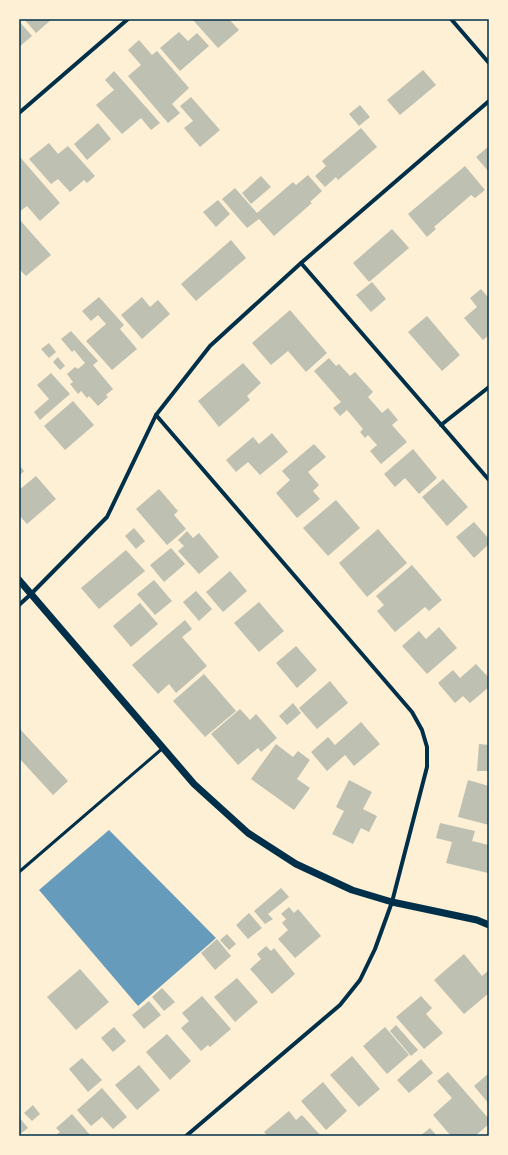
<svg xmlns="http://www.w3.org/2000/svg" width="508" height="1155" viewBox="0 0 508 1155" font-family="Commissioner,sans-serif">
	<style>
		.water { fill: #669bbc }
		.building { fill: #bec0b2 }
		.lines { fill: none; stroke-linecap: round; stroke-linejoin: round }
		.service { stroke: #003049; stroke-width: 3 }
		.minor { stroke: #003049; stroke-width: 4 }
		.tertiary { stroke: #003049; stroke-width: 7 }
		.neatline { fill: none; stroke: #003049; stroke-width: 1.5 }
	</style>
	<rect width="100%" height="100%" fill="#fdf0d5"/>
	<polygon class="water" points="109,830 216,938 138,1006 39,890"/>
	<g class="building">
		<polygon points="24,19 52,19 36,33"/>
		<polygon points="194,19 229,19 239,30 218,48 193,20"/>
		<polygon points="19,21 32,36 19,47"/>
		<polygon points="179,32 188,41 197,33 209,46 180,71 160,48"/>
		<polygon points="139,40 152,55 157,51 189,88 172,104 180,113 168,123 128,76 141,65 128,50"/>
		<polygon points="423,70 436,85 400,115 387,100"/>
		<polygon points="114,71 160,123 151,130 141,118 122,134 96,105 114,90 105,80"/>
		<polygon points="191,97 220,130 200,147 184,128 193,121 180,106"/>
		<polygon points="360,105 370,117 359,126 349,114"/>
		<polygon points="98,123 111,139 87,160 74,144"/>
		<polygon points="361,128 377,147 338,180 336,177 325,187 315,176 326,166 322,161"/>
		<polygon points="49,143 58,154 68,146 95,176 87,183 84,180 70,192 58,179 51,184 29,159"/>
		<polygon points="489,146 489,172 476,157"/>
		<polygon points="19,156 60,203 40,221 27,206 19,212"/>
		<polygon points="465,166 485,190 475,198 471,195 434,227 436,229 427,237 408,214"/>
		<polygon points="308,175 322,191 310,202 312,203 274,236 259,219 247,228 222,199 235,188 257,213 293,182 296,185"/>
		<polygon points="261,176 271,187 251,204 242,193"/>
		<polygon points="218,200 230,214 216,227 203,212"/>
		<polygon points="19,219 51,255 26,276 19,269"/>
		<polygon points="392,229 409,248 369,282 353,263"/>
		<polygon points="231,240 246,258 196,301 181,284"/>
		<polygon points="372,282 386,299 371,312 356,295"/>
		<polygon points="481,289 487,296 489,295 489,335 483,340 464,318 477,307 470,298"/>
		<polygon points="99,297 124,325 120,329 137,349 112,370 86,341 106,324 98,315 91,321 82,311"/>
		<polygon points="142,297 150,307 158,300 170,314 142,339 121,315"/>
		<polygon points="290,310 327,353 306,372 288,351 271,365 252,343"/>
		<polygon points="427,316 460,355 442,371 408,332"/>
		<polygon points="71,331 98,361 93,365 113,389 106,395 108,397 98,406 89,396 87,398 81,391 78,394 70,384 73,382 67,374 75,367 78,369 85,363 74,350 72,352 61,339"/>
		<polygon points="49,343 56,352 49,358 41,349"/>
		<polygon points="58,357 65,366 60,370 53,362"/>
		<polygon points="329,358 336,366 339,364 350,376 355,372 373,392 368,397 382,413 388,408 398,420 392,425 407,442 381,464 370,451 377,445 368,435 365,438 360,432 363,429 347,410 340,416 333,408 341,402 314,371"/>
		<polygon points="243,363 261,383 247,396 250,400 219,427 198,401"/>
		<polygon points="51,373 70,394 40,420 34,412 49,399 37,385"/>
		<polygon points="73,401 94,425 65,450 44,426"/>
		<polygon points="272,433 288,452 260,475 248,462 236,472 226,460 253,437 259,444"/>
		<polygon points="314,444 326,457 308,472 319,485 313,491 320,499 297,518 276,493 290,480 282,471"/>
		<polygon points="413,449 437,478 419,494 405,478 395,487 384,474"/>
		<polygon points="19,465 24,471 19,476"/>
		<polygon points="36,476 56,499 27,524 19,515 19,510 21,508 19,506 19,490"/>
		<polygon points="443,479 468,507 447,526 422,497"/>
		<polygon points="159,489 178,511 174,515 186,529 167,545 136,509"/>
		<polygon points="336,500 360,528 328,556 303,528"/>
		<polygon points="474,522 489,539 489,544 474,558 456,537"/>
		<polygon points="134,528 145,541 136,549 125,536"/>
		<polygon points="378,529 407,563 367,597 339,563"/>
		<polygon points="187,531 193,538 199,533 219,557 199,574 178,551 184,546 178,540"/>
		<polygon points="171,548 185,564 164,582 150,565"/>
		<polygon points="126,550 145,571 99,609 81,588"/>
		<polygon points="412,565 442,600 429,611 425,607 395,632 377,611 384,605 376,596"/>
		<polygon points="230,571 247,591 223,612 206,592"/>
		<polygon points="154,580 172,601 155,615 137,594"/>
		<polygon points="196,591 212,609 199,621 183,602"/>
		<polygon points="259,602 284,631 259,652 234,623"/>
		<polygon points="140,603 158,624 131,647 113,626"/>
		<polygon points="185,620 192,629 182,637 207,666 176,693 169,684 158,694 132,665"/>
		<polygon points="439,627 457,648 427,674 402,646 419,631 426,639"/>
		<polygon points="296,646 317,670 297,688 276,663"/>
		<polygon points="476,664 489,678 489,687 470,703 463,696 455,703 438,683 453,670 460,678"/>
		<polygon points="204,674 236,711 205,737 173,701"/>
		<polygon points="330,681 348,703 317,729 299,708"/>
		<polygon points="293,703 301,713 287,725 279,716"/>
		<polygon points="240,709 250,720 256,714 277,738 261,752 258,748 238,765 211,734"/>
		<polygon points="361,722 380,744 354,766 345,755 327,771 311,752 328,737 335,745"/>
		<polygon points="19,728 68,781 53,795 19,758"/>
		<polygon points="276,744 293,757 298,751 310,760 297,779 310,788 294,810 251,779"/>
		<polygon points="479,744 489,745 489,771 477,771"/>
		<polygon points="349,780 372,792 363,809 377,816 369,832 361,828 353,844 332,834 344,811 336,807"/>
		<polygon points="468,780 489,786 489,825 458,817"/>
		<polygon points="440,823 475,831 472,841 489,845 489,868 488,873 446,863 452,842 436,838"/>
		<polygon points="281,888 289,897 268,914 273,919 265,924 254,911"/>
		<polygon points="289,907 294,913 298,909 321,936 295,958 278,939 288,930 282,923 286,919 281,914"/>
		<polygon points="249,913 262,928 248,939 236,925"/>
		<polygon points="227,934 236,944 229,950 220,940"/>
		<polygon points="217,939 231,956 215,970 201,953"/>
		<polygon points="266,946 271,951 274,948 295,974 272,994 250,969 261,959 257,954"/>
		<polygon points="464,954 482,976 489,970 489,993 464,1014 434,980"/>
		<polygon points="80,969 109,1002 76,1030 47,997"/>
		<polygon points="237,978 258,1002 235,1022 214,997"/>
		<polygon points="162,988 175,1002 164,1011 152,997"/>
		<polygon points="202,996 231,1029 210,1047 208,1045 201,1051 181,1028 189,1021 182,1013"/>
		<polygon points="421,996 432,1008 426,1014 443,1033 424,1049 396,1017"/>
		<polygon points="149,1001 161,1015 144,1029 132,1015"/>
		<polygon points="396,1025 418,1050 411,1056 390,1031"/>
		<polygon points="114,1027 126,1041 113,1052 101,1038"/>
		<polygon points="385,1027 409,1055 387,1074 363,1046"/>
		<polygon points="167,1034 191,1061 170,1080 146,1052"/>
		<polygon points="352,1056 380,1089 359,1107 330,1075"/>
		<polygon points="82,1058 102,1080 88,1092 69,1069"/>
		<polygon points="421,1059 433,1073 409,1093 397,1080"/>
		<polygon points="139,1065 160,1090 137,1110 115,1085"/>
		<polygon points="448,1072 489,1119 489,1124 475,1136 468,1136 466,1134 464,1136 451,1136 433,1115 452,1098 437,1081"/>
		<polygon points="489,1073 489,1104 474,1086"/>
		<polygon points="323,1082 347,1111 326,1130 301,1101"/>
		<polygon points="102,1088 127,1117 113,1129 102,1117 91,1126 77,1110"/>
		<polygon points="33,1105 40,1114 32,1121 24,1113"/>
		<polygon points="289,1111 296,1120 302,1115 321,1136 268,1136 264,1132"/>
		<polygon points="72,1114 91,1136 55,1136 60,1132 56,1128"/>
		<polygon points="19,1117 28,1128 19,1135"/>
		<polygon points="430,1128 437,1136 420,1136"/>
	</g>
	<g class="lines">
		<polyline class="service" points="19,872 163,748"/>
		<g class="minor">
			<polyline points="451,19 489,63"/>
			<polyline points="19,113 128,19"/>
			<polyline points="301,263 489,480"/>
			<polyline points="156,415 412,712 422,730 427,747 427,767 392,902 375,949 360,980 340,1005 186,1136"/>
			<polyline points="441,425 489,387"/>
			<polyline points="19,605 31,594 107,517 156,415 210,346 301,263 489,101"/>
		</g>
		<polyline class="tertiary" points="19,580 194,784 248,833 296,864 352,890 392,902 477,920 489,925"/>
	</g>
	<rect width="508" height="1155" fill="none" stroke="#fdf0d5" stroke-width="40"/>
	<rect x="20" y="20" width="468" height="1115" class="neatline"/>
</svg>
